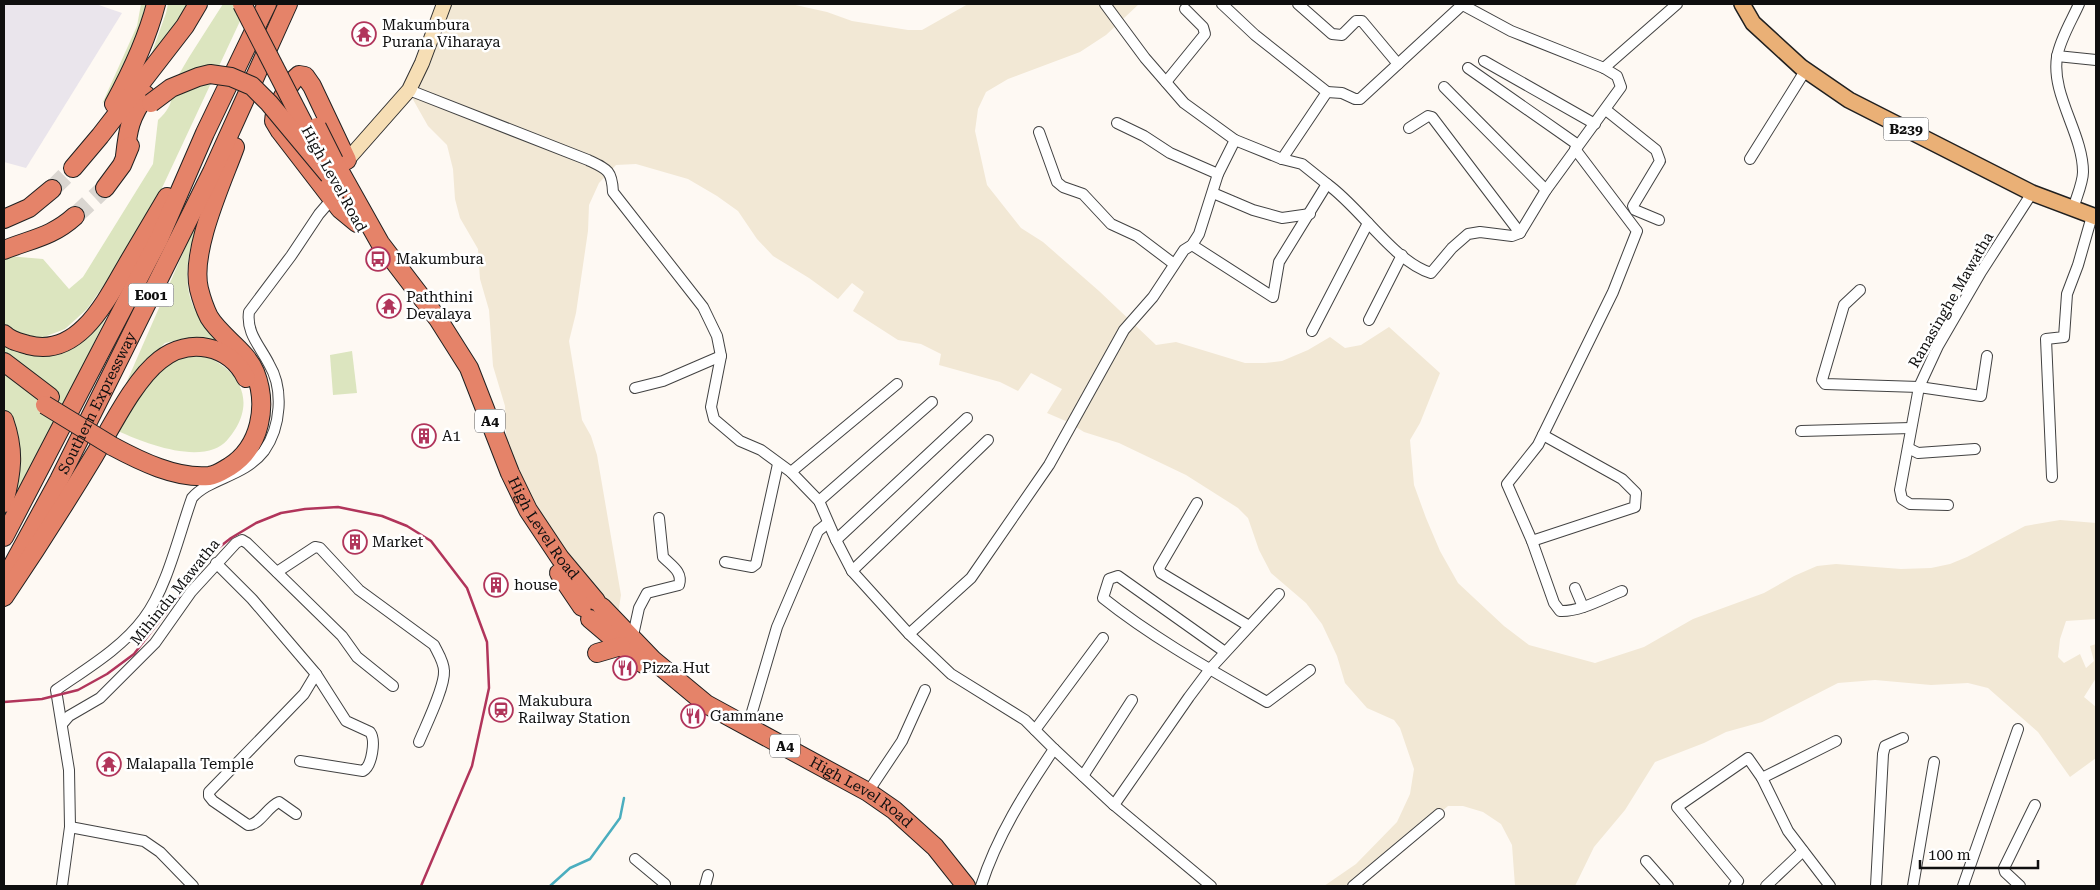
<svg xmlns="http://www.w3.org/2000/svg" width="2100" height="890" viewBox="0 0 2100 890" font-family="'Roboto Serif',serif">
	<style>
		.industrial { fill: #eae5ec }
		.farmland { fill: #f2e8d5 }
		.green { fill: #dce5bf }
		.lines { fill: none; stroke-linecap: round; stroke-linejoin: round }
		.stream { stroke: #4baebf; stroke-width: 2.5 }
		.highway-tunnel { stroke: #dad6d1; stroke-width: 18; stroke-dasharray: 18 9; stroke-linecap: butt }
		.street-casing { stroke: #424242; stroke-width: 12 }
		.secondary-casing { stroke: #313131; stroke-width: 16 }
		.primary-casing { stroke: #202020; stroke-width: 18 }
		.highway-casing { stroke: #202020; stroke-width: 20 }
		.street { stroke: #fff; stroke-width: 10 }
		.secondary { stroke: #f6deb5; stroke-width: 14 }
		.primary { stroke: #eab076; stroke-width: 15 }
		.highway { stroke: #e58369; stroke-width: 18 }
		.rail { stroke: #b1355b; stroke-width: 2.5 }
		.highway-bridge-casing { stroke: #202020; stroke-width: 20; stroke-linecap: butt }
		.highway-bridge { stroke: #e58369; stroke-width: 18 }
		.labels { text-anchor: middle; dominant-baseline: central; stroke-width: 5; stroke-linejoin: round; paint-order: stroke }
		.shield { fill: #fff; stroke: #575757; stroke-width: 1 }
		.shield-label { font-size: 14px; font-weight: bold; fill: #0f0f0f }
		.poi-label { font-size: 15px; fill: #0f0f0f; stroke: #fff; text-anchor: start }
		.street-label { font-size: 15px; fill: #0f0f0f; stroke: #fff }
	</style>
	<rect width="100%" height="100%" fill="#fef9f3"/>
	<polygon class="industrial" points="4,4 96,4 122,13 26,168 4,162"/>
	<polygon class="farmland" points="450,4 791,4 827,12 852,21 908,30 922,30 968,4 1139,4 1106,35 1080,52 1008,79 986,92 978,109 975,131 987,185 1021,228 1043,242 1099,291 1156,345 1176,342 1245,363 1265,363 1282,361 1308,350 1330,337 1345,348 1361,345 1389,327 1440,373 1420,423 1410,440 1414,485 1426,518 1440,551 1458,583 1504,626 1529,645 1595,663 1644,647 1693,619 1764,593 1794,576 1817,566 1836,564 1901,569 1931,568 1950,564 1967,557 2025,526 2060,520 2096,523 2096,619 2066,621 2060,639 2058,657 2064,663 2080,654 2086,668 2094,661 2090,646 2096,644 2096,678 2084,697 2096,707 2096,758 2070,777 2038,732 1988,688 1968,683 1931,685 1875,680 1838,683 1762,722 1726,732 1704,743 1655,762 1625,810 1594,847 1575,886 1515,886 1512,845 1501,824 1483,812 1463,806 1448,806 1353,886 1324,886 1356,864 1397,822 1410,794 1414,769 1400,728 1394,720 1367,708 1345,683 1337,656 1322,624 1306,603 1271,573 1259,550 1248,518 1238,508 1186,475 1119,443 1084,432 1068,422 1047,413 1062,389 1031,373 1018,391 1000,382 939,365 941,354 921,344 898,340 853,311 864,292 852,283 838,299 809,278 773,256 757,239 738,211 717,196 688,179 636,164 616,165 599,183 589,205 588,231 576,313 569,341 582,420 591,436 597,455 621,595 617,620 563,561 507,454 505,406 493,366 489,310 480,279 478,249 460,218 455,199 453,169 447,145 428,126 411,96"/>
	<g class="green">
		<path d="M141 4H151C140 39 126 76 102 104L137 26Z"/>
		<polygon points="168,4 194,4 141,83 166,13"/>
		<path d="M223 4H248L162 188 116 268 87 309 65 329 39 339 19 335 4 327V258L8 256 43 259 69 289 83 277 153 164 158 120C178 102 168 94 178 76 192 51 208 28 223 4Z"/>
		<path d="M210 191C196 226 176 272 195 310 204 327 220 339 234 352L212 341 186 338 165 343 135 373 114 411Z"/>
		<polygon points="131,265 4,532 16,467 12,429 4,408 4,339 66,345"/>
		<polygon points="352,351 357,393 333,395 330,355"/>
		<path d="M193 352C228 361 258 390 236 428 231 436 224 446 214 449 187 459 144 443 118 431L151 378 176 356Z"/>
	</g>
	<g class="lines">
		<polyline class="stream" points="550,886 570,868 590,859 620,818 624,798"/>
		<g class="highway-tunnel">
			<polyline points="52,189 73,168"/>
			<polyline points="75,216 105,188"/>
		</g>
		<g class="street-casing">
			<g id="street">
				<polyline points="1105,4 1145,58 1184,103 1235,140 1282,159 1302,164 1327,184 1279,262 1273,297 1192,245"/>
				<polyline points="1222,4 1255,35 1327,92 1282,159"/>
				<polyline points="1298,4 1332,34 1342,35 1356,21 1362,21 1398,64"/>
				<polyline points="2057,56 2096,60"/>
				<polyline points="1484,61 1595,124"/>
				<polyline points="1468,68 1578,145"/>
				<polyline points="1604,68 1677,4"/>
				<polyline points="1166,82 1205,34 1203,27 1185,9"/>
				<polyline points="1444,87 1546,190"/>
				<path d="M409 90 588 160C607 169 612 170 613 192L703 307 717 336 721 356 711 407 714 419 740 441 761 450 791 472 819 501 836 540 852 571 909 634 951 674 1025 720 1054 749C1025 792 997 836 981 886"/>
				<polyline points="1327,92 1342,93 1355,99 1360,99 1462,5"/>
				<polyline points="1606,110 1656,150 1660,161 1633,206 1635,210 1659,220"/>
				<polyline points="1117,123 1144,136 1170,153 1218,174"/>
				<polyline points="1409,128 1428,116 1432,117 1520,233"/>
				<polyline points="1039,132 1057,182 1063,187 1083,194 1111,224 1137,236 1174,264"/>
				<path d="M1575 149 1637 231 1613 292 1538 445 1507 484 1532 541 1554 603 1560 611C1580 612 1604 598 1622 591"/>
				<polyline points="1750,159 1805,71"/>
				<path d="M1327 184C1360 207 1394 262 1431 273L1452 248 1468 234 1480 232 1512 236 1520 233 1546 190 1621 87 1617 76 1604 68 1511 31 1461 4"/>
				<polyline points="1213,193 1253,210 1282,218 1310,214"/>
				<path d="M2073 209C2076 198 2083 183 2083 172 2083 134 2051 95 2057 57 2060 39 2072 20 2079 4"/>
				<polyline points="1860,290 1844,305 1822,380 1825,384 1919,387 1981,396 1987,356"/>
				<polyline points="1369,320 1402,255"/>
				<polyline points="1312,331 1368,223"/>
				<polyline points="635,388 663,381 721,356"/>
				<polyline points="1801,431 1911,428"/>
				<polyline points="1908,448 1918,453 1975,449"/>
				<polyline points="791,472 897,384"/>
				<polyline points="2052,477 2046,339 2064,337 2067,294 2078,265 2092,216"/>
				<polyline points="819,501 932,402"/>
				<polyline points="1197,503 1159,568 1161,573 1249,626"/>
				<polyline points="1948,505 1910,504 1902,499 1900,490 1919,387 1938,346 1981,272 2032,193"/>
				<polyline points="836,540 967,418"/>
				<polyline points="1532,541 1635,507 1636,493 1622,479 1543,435"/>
				<polyline points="725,562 752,567 756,564 778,464"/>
				<path d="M216 563 252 599 316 674 304 694 209 792V796L213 801 248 825C260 825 267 807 279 802L296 814"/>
				<polyline points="852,571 988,440"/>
				<path d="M277 572 315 547 320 548 359 590 434 645C438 653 444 662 444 671 445 687 426 725 419 742"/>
				<polyline points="1575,588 1583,607"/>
				<polyline points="909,634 971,578 1049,465 1124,330 1153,297 1184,250 1192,245 1199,234 1218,174 1235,140"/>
				<path d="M632 640 639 608 647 593 679 585C683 572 672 566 663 557L659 518"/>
				<path d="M1225 652 1118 576 1109 579 1103 598C1153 638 1211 670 1267 702L1310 670"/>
				<polyline points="63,723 69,716 100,698 155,643 191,592 236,543 242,540 247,543 342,636 357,657 393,686"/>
				<polyline points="747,729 777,627 818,531 828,523"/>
				<polyline points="1035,730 1103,638"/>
				<polyline points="1054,749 1114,805 1189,697 1210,669 1279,594"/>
				<path d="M300 761 363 771C372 766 376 740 370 732L346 721 316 674"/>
				<polyline points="1083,776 1132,700"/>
				<polyline points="868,792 902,741 925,690"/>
				<polyline points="1114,805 1211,886"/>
				<polyline points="70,827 144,841 160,852 193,886"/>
				<polyline points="635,859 665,884 665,886"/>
				<polyline points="1646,861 1668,886"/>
				<path d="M62 886 70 827 69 770 56 690C86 669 122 648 144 618 167 588 179 534 192 498 209 478 244 477 264 451 281 427 284 389 269 364 260 346 246 333 249 312L291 256 319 214 338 192"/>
				<polyline points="705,886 708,875"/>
				<polyline points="1353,886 1439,814"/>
				<polyline points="1734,886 1738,881 1677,807 1748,758 1762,778"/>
				<polyline points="1766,886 1803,851"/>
				<polyline points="1830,886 1788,831 1762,778 1836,741"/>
				<polyline points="1876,886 1883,754 1885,746 1903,738"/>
				<polyline points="1913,886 1934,762"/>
				<polyline points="1963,886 2018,729"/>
				<polyline points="2020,886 2005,872 2004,868 2035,805"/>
			</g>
		</g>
		<g class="secondary-casing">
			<polyline id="secondary" points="342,166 409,90 422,63 444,4"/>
		</g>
		<g class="primary-casing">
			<polyline id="primary" points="1742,4 1753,23 1801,67 1849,100 2032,193 2096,217"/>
		</g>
		<g class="highway-casing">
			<g id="highway">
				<path d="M114 104C132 71 147 39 156 4"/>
				<path d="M125 156C128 129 130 117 146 95"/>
				<path d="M347 160 312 86 305 76 299 75C290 82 274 109 274 121L280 131 340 209 357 223"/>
				<path id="s1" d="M334 161 380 243 438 319 469 368 510 473 528 510 560 558 596 601"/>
				<polyline points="73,168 100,136 185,26 198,4"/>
				<polyline points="105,188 122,165 130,146"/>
				<polyline points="4,219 29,208 52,189"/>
				<path d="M4 250C31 239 52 237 75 216"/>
				<path d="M4 334C11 341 18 342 28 345 79 359 107 299 128 263 141 241 154 219 167 197"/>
				<polyline points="4,362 50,397"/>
				<path d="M4 420C15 451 12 472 4 503"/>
				<path d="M112 446C140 461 176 479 209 476 217 475 222 471 229 467 261 447 268 405 255 372 246 350 221 337 209 317 205 309 201 297 199 289 190 251 222 183 235 147"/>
				<polyline points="4,537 159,239 205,133 267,4"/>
				<polyline points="559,573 582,607"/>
				<path id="s2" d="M4 581 59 480 212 172 288 4"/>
				<path d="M4 597C35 551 65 504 94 456 111 428 134 380 160 360 189 337 230 345 246 378"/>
				<path id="s3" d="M602 607 653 660 706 704 868 792 894 810 935 847 966 886"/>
				<polyline points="590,619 643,664"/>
				<polyline points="597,653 621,646"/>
			</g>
		</g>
		<use href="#street" class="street"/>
		<use href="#secondary" class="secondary"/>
		<use href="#primary" class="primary"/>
		<use href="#highway" class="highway"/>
		<polyline class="rail" points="4,702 42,699 78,690 107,674 134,654 212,553 231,538 256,523 281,513 305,509 338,507 382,516 407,526 431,541 467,588 487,642 489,688 472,766 421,886"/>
		<g class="highway-bridge-casing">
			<g id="highway-bridge">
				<polyline points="242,4 315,146"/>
				<polyline points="151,103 171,88 198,77 210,74 231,77 252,86 269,103 329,175"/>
				<polyline points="317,127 334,161"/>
				<polyline points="45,405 112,446"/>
			</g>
		</g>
		<use href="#highway-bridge" class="highway-bridge"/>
	</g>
	<defs>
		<g id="temple-ring" transform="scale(1.25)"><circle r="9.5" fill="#fff" stroke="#b1355b" stroke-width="1.5"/><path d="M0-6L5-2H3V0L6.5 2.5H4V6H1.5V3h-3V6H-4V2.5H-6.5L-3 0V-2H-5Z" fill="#b1355b"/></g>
		<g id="bus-ring" transform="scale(1.25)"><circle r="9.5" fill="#fff" stroke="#b1355b" stroke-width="1.5"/><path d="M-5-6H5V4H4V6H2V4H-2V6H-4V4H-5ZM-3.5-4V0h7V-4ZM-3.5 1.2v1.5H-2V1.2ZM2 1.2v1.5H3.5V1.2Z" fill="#b1355b"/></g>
		<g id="building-ring" transform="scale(1.25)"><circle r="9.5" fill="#fff" stroke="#b1355b" stroke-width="1.5"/><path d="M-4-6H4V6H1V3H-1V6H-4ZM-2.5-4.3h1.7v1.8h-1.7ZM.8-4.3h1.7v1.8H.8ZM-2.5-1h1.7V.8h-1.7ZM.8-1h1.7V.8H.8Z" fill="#b1355b"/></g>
		<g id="restaurant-ring" transform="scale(1.25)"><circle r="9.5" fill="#fff" stroke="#b1355b" stroke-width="1.5"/><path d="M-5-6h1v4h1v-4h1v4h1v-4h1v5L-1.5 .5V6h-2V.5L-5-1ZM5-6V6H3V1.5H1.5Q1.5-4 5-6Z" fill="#b1355b"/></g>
		<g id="station-ring" transform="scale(1.25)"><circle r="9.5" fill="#fff" stroke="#b1355b" stroke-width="1.5"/><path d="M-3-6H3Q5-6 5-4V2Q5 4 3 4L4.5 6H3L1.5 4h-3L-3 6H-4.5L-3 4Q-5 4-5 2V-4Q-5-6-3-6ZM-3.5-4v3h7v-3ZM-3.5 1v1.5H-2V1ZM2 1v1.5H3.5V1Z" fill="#b1355b"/></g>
	</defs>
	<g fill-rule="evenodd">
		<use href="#temple-ring" x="364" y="34"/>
		<use href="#bus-ring" x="378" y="259"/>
		<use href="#temple-ring" x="389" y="306"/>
		<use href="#building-ring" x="424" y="436"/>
		<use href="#building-ring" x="355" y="542"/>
		<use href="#building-ring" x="496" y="585"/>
		<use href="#restaurant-ring" x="625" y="668"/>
		<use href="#station-ring" x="501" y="710"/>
		<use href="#restaurant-ring" x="693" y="716"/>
		<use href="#temple-ring" x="109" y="764"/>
	</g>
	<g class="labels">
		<g class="shield">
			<rect x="1883.5" y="117.5" width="45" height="23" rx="4"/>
			<rect x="128.5" y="283.5" width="45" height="23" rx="4"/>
			<rect x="475" y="409.5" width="30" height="23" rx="4"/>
			<rect x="770" y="734.5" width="30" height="23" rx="4"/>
		</g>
		<g class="shield-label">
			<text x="1906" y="129">B239</text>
			<text x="151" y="295">E001</text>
			<text x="490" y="421">A4</text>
			<text x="785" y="746">A4</text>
		</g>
		<g class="poi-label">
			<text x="382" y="25">Makumbura<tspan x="382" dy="17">Purana Viharaya</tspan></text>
			<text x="396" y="259">Makumbura</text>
			<text x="406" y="297">Paththini<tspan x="406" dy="17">Devalaya</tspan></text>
			<text x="442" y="436">A1</text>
			<text x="372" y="542">Market</text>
			<text x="514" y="585">house</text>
			<text x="642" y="668">Pizza Hut</text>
			<text x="518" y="701">Makubura<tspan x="518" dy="17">Railway Station</tspan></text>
			<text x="710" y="716">Gammane</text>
			<text x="126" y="764">Malapalla Temple</text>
		</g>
		<g class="street-label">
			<text transform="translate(334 179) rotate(61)">High Level Road</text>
			<text transform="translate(1951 300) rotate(-60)">Ranasinghe Mawatha</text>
			<text stroke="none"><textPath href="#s2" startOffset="201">Southern Expressway</textPath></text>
			<text stroke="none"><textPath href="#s1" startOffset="425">High Level Road</textPath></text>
			<text transform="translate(175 592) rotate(-51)">Mihindu Mawatha</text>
			<text stroke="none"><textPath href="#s3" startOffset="321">High Level Road</textPath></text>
		</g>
	</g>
	<rect width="2100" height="890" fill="none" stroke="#0f0f0f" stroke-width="10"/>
	<path d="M1920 860v8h118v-8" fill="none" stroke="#0f0f0f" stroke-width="2.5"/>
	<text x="1928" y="860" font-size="15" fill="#0f0f0f" stroke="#ffffff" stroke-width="4" paint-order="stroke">100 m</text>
</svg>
